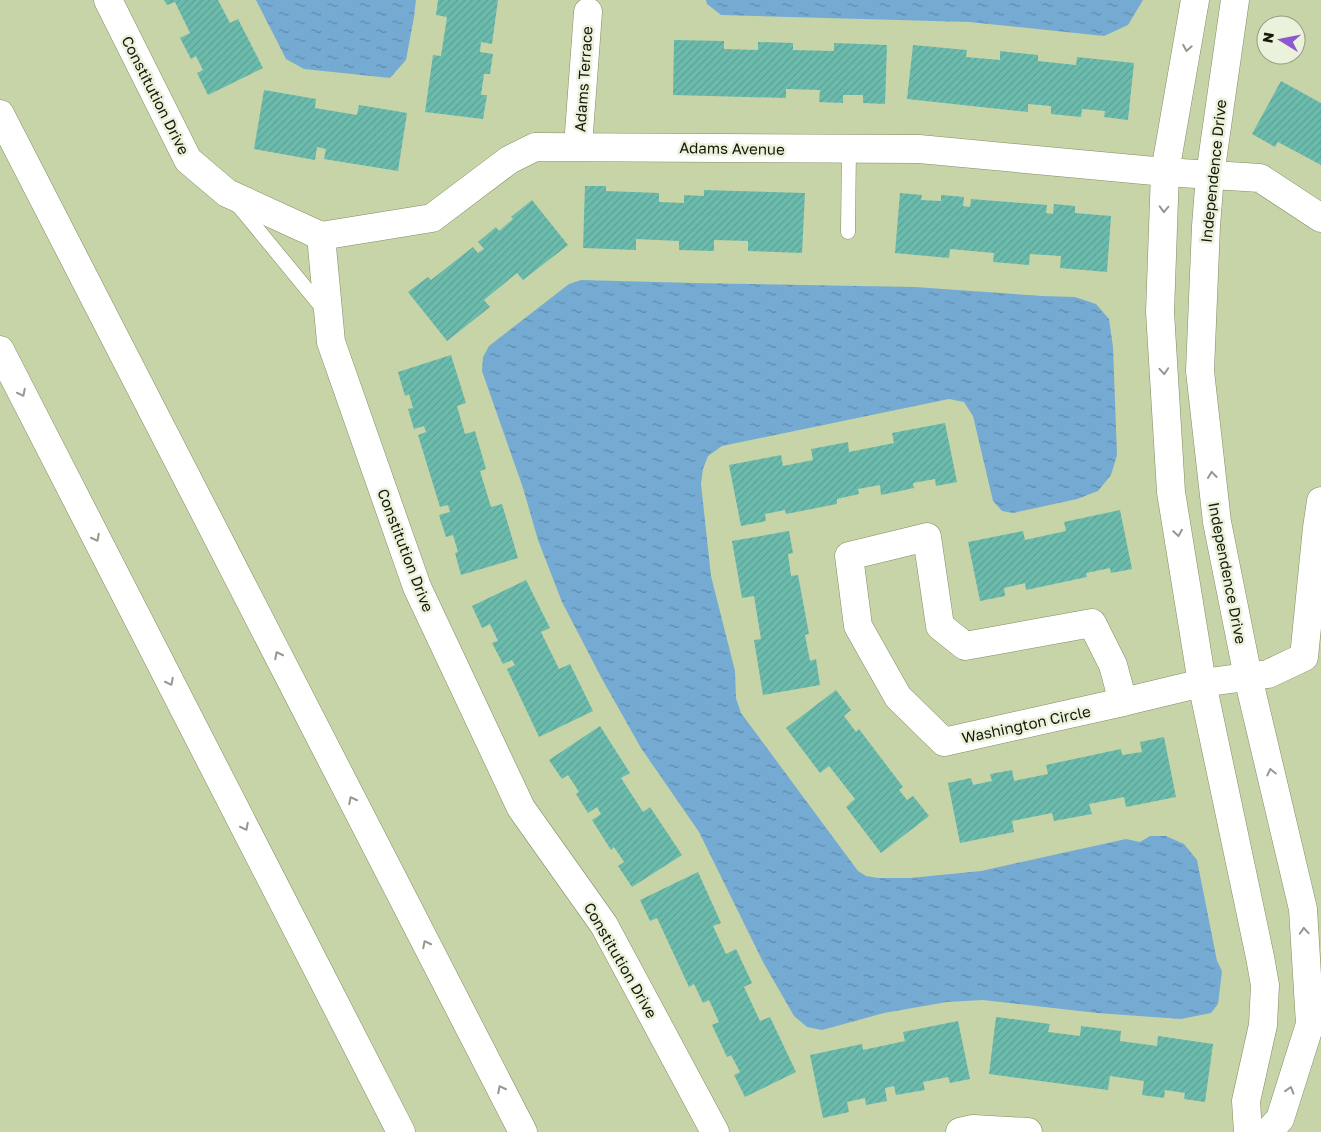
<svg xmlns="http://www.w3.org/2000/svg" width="1321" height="1132" viewBox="0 0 1321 1132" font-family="'Golos Text',sans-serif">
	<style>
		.water { fill: url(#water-ripples) }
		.building { fill: url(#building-hatch) }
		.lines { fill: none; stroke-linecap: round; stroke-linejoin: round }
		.service-casing { stroke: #808c62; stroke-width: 15 }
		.minor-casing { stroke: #808c62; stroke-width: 29 }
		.motorway-casing { stroke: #808c62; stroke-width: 29 }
		.service { stroke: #fff; stroke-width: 14 }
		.minor { stroke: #fff; stroke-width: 28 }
		.motorway { stroke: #fff; stroke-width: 28 }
		.oneway { stroke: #969890 }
		.labels { text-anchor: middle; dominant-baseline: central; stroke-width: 5; stroke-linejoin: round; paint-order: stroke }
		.street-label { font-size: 15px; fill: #151909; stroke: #ebf2db }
	</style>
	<defs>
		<pattern id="water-ripples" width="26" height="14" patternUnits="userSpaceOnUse" patternTransform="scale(1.25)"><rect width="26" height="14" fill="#75abd3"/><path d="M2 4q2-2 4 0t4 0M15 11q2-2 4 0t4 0" fill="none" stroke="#5f8aa9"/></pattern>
		<pattern id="building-hatch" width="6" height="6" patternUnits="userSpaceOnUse" patternTransform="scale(1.25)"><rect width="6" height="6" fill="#6cbcae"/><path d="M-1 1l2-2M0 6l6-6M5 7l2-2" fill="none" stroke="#5da194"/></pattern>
	</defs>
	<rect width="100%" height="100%" fill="#c7d4a7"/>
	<g class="water">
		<polygon points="256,0 416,0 414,17 406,60 390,78 304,69 286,59"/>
		<polygon points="706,0 1143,0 1128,25 1104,36 969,22 721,15 707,4"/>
		<polygon points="581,280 695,283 915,287 1042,296 1075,297 1096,304 1109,319 1113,347 1117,455 1111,475 1098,491 1077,499 1013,513 1002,511 993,501 973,416 964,402 949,399 722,446 708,456 703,469 701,484 711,576 735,671 736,698 741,713 858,871 866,876 878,878 910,878 981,871 1126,839 1140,842 1150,836 1166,836 1184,844 1197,860 1217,961 1222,971 1218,1004 1211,1013 1181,1019 1097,1013 983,1000 947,1002 884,1013 822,1030 807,1027 794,1016 763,962 699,832 641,748 602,679 562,602 538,540 523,488 482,371 483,357 489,346 569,284"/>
	</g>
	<g class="building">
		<polygon points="164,0 218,0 230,23 238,19 263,68 208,95 197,73 203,70 196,56 191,59 180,38 190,33 175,2 167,5"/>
		<polygon points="438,0 498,0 492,44 481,42 480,52 493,54 490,74 484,74 481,95 487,95 483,119 425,112 433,55 441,56 447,17 436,15"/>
		<polygon points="674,40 724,41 724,49 758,50 758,42 793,43 793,50 834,51 834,43 887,45 885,104 863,103 863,95 843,95 843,103 819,102 820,90 786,89 786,98 673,95"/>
		<polygon points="913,45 967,50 966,57 1000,60 1000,51 1038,55 1038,61 1076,65 1077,57 1134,63 1128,120 1104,117 1105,111 1082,109 1081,117 1051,114 1051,106 1028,104 1028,112 907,99"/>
		<polygon points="1281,81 1321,103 1321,165 1278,142 1275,147 1252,134"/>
		<polygon points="264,90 316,99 315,108 357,115 359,105 407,113 398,171 324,159 326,149 317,147 315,160 254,149"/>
		<polygon points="585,186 606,186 606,191 659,193 659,202 684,203 684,195 704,196 704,190 805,193 802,253 748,251 748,241 714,240 714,251 679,250 679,241 636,239 636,250 583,248"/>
		<polygon points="900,193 922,195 921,200 941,201 941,195 964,197 963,206 970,207 971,199 1047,205 1046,213 1053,214 1054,204 1075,206 1075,213 1111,216 1107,272 1060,268 1061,256 1030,254 1029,265 993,262 994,253 950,249 949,258 895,253"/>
		<polygon points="532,200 568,245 523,280 517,273 484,300 490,307 447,341 408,292 428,277 431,280 473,247 478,253 484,249 478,242 496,227 499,231 513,219 511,217"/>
		<polygon points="451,355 466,403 457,406 465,434 475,431 486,469 480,471 491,507 502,504 518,558 461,575 455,553 458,552 453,535 446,537 439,515 450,512 448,505 440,507 418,435 426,432 424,426 414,429 408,409 413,408 409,394 405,396 398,372"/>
		<polygon points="945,423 957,482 936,486 935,479 913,483 914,488 881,495 880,485 858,489 859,494 837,499 837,504 786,514 785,510 765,514 766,521 741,526 729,465 781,455 783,466 813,460 811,449 848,442 849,452 894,443 892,433"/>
		<polygon points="1120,510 1132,569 1111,573 1110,568 1086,573 1087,577 1026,590 1025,583 1004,588 1005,596 980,601 968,542 1023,531 1025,540 1066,531 1064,522"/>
		<polygon points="789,531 793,553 788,554 791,576 798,575 809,634 805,635 810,661 816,659 820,685 763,695 754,640 761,639 754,596 742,598 732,541"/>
		<polygon points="526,580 550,628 541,632 559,669 570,664 593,711 539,737 507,669 515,665 512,660 503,664 492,643 498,641 490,624 482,628 472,606"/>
		<polygon points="836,690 851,710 844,716 856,732 859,729 903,787 899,790 907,800 913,796 929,816 881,853 846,807 855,799 829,766 820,773 786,728"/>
		<polygon points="600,726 630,773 621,778 643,812 650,807 682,855 632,887 618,866 624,862 614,847 611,850 592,820 601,814 597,807 588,813 576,794 579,792 568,775 562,779 549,760"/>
		<polygon points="1164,737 1176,797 1126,807 1124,797 1089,804 1092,814 1054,821 1052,813 1012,821 1014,832 960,843 948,783 971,778 973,785 992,781 990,774 1012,770 1014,781 1048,774 1046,765 1121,749 1122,755 1142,752 1140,742"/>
		<polygon points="698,872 721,923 713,926 726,954 736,949 752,983 744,987 760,1021 770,1017 796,1072 745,1097 734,1075 740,1072 731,1055 727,1057 712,1025 719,1022 709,1000 703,1003 694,984 689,987 657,918 650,921 640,900"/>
		<polygon points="996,1017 1050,1024 1048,1032 1080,1036 1081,1026 1121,1031 1120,1041 1157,1046 1158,1036 1213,1044 1205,1102 1184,1099 1185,1093 1165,1090 1164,1098 1142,1095 1144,1081 1110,1076 1108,1090 989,1074"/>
		<polygon points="958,1021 970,1079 950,1083 948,1077 923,1082 925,1090 896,1095 894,1086 885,1088 887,1101 866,1105 865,1098 847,1102 849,1112 823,1118 810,1055 862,1044 863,1050 905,1041 903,1032"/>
	</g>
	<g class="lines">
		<g class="service-casing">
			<g id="service">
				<polyline points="236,203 324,310"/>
				<polyline points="848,232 849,149"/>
			</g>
		</g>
		<g class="minor-casing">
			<g id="minor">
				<polyline points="108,0 188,160 227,193 321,236 331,342 417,587 521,808 604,925 715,1132"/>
				<polyline points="1195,0 1165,172 1160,312 1171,492 1202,683 1260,957 1265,985 1263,1025 1246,1101 1248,1132"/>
				<polyline points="1235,0 1210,175 1206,226 1200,371 1217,522 1248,677 1303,909 1310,1024 1280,1119 1268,1132"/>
				<polyline points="578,146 588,12"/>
				<polyline points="321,236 432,218 509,160 535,147 919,149 1165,172 1260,178 1321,218"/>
				<polygon points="927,537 940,626 965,646 1092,623 1113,665 1123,702 944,742 898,697 858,626 849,556"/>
				<polyline points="1123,702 1202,683 1268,674 1304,657 1317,528 1321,501"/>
				<polyline points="960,1132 973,1129 1028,1132"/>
			</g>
		</g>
		<g class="motorway-casing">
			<g id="motorway">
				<polyline points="0,114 523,1132"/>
				<polyline points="0,350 401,1132"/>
			</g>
		</g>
		<use href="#service" class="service"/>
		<use href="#minor" class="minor"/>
		<use href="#motorway" class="motorway"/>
	</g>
	<defs><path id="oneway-chevron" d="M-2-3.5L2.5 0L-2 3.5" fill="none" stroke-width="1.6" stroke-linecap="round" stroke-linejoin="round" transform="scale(1.25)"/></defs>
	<g class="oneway">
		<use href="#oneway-chevron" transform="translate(1187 48) rotate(100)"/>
		<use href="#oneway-chevron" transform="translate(1164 209) rotate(92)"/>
		<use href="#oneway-chevron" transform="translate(1164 371) rotate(86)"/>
		<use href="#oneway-chevron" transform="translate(22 393) rotate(63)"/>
		<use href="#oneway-chevron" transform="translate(1212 475) rotate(-96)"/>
		<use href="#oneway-chevron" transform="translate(1178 533) rotate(81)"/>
		<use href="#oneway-chevron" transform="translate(96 538) rotate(63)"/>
		<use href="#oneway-chevron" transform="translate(278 655) rotate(-117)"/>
		<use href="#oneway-chevron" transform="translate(170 682) rotate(63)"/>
		<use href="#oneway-chevron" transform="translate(1271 772) rotate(-103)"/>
		<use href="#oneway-chevron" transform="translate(352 800) rotate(-117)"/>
		<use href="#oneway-chevron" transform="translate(245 827) rotate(63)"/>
		<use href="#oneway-chevron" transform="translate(1304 931) rotate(-94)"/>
		<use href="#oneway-chevron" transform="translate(426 944) rotate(-117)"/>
		<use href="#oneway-chevron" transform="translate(501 1089) rotate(-117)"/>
		<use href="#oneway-chevron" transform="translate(1290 1090) rotate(-73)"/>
	</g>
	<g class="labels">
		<g class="street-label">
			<text transform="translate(583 79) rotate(-86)">Adams Terrace</text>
			<text transform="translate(156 95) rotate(63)">Constitution Drive</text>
			<text transform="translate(732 148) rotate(1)">Adams Avenue</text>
			<text transform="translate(1213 171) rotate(-84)">Independence Drive</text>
			<text transform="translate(406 550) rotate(69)">Constitution Drive</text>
			<text transform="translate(1228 573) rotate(79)">Independence Drive</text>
			<text transform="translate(1026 724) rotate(-12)">Washington Circle</text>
			<text transform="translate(621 960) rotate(60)">Constitution Drive</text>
		</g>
	</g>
	<g transform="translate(1281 40) rotate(280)"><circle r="24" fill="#ebf2db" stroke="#959b87"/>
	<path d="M0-4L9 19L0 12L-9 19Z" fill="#8c57cf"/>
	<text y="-8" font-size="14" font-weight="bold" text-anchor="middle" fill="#151909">N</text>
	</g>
</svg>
